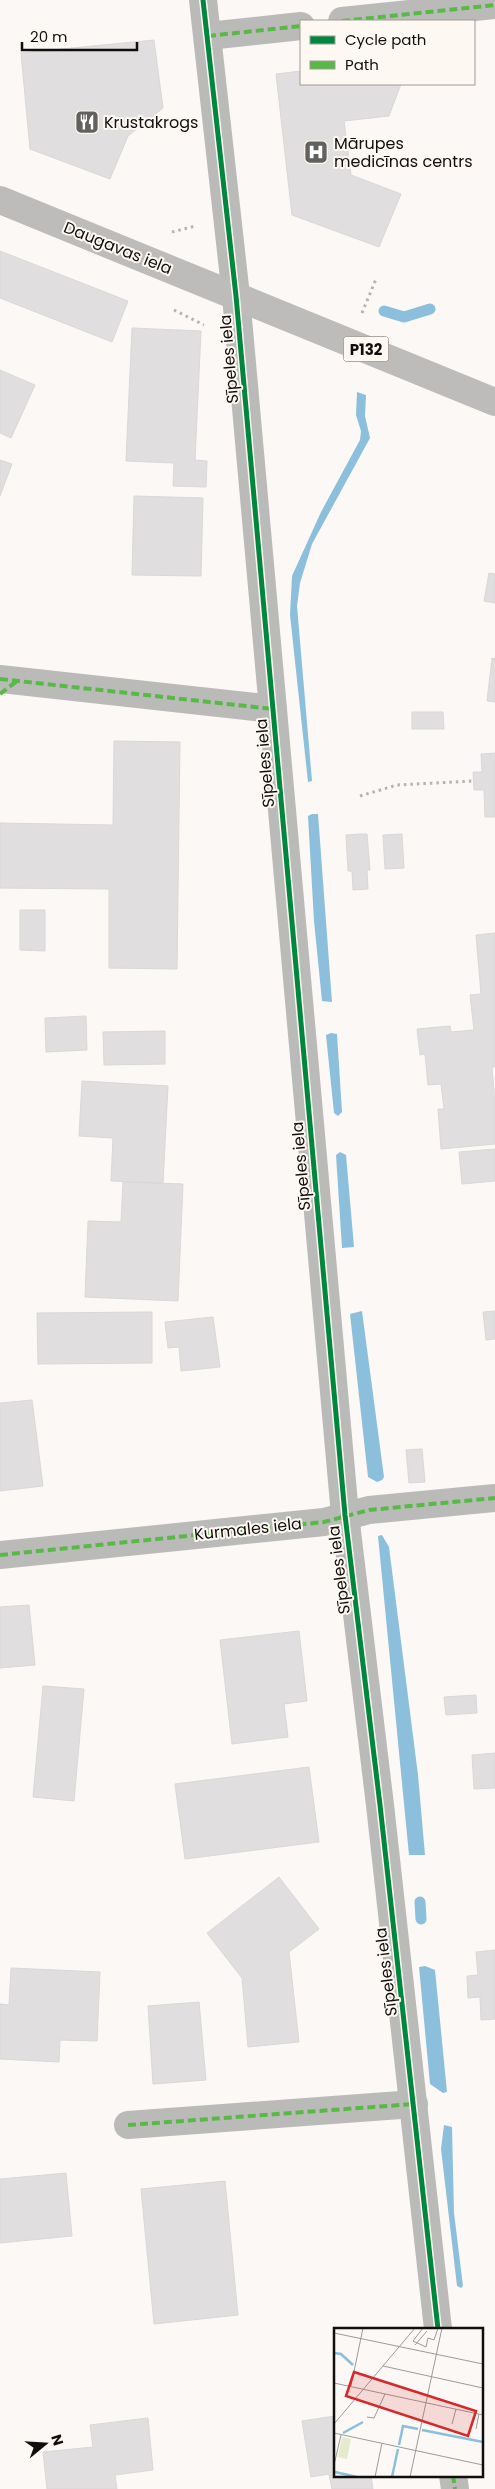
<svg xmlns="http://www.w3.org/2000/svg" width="495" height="2489" viewBox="0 0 495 2489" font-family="Poppins,sans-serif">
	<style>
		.water { fill: #8bbfdc }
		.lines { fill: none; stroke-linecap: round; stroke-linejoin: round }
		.stream { stroke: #8bbfdc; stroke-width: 11 }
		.building { fill: #e0dedf; stroke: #d9d8d8 }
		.path { stroke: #b4b3b3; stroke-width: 3; stroke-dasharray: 2.5 4; stroke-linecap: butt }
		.street { stroke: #babab9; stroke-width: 28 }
		.primary { stroke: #bdbcba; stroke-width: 28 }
		.quiet { stroke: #58b947; stroke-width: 4; stroke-dasharray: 8 4; stroke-linecap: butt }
		.cycleway-casing { stroke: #fef8f2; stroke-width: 8 }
		.cycleway { stroke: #00873e; stroke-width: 5 }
		.labels { text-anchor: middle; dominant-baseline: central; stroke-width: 4; stroke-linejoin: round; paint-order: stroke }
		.shield { fill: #fef8f2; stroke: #585552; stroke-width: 1 }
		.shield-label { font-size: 15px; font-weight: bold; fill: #110f0d }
		.poi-label { font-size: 16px; fill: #110f0d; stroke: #fef8f2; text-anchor: start }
		.street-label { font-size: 16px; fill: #110f0d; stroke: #fef8f2 }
		.inset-river { fill: none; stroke: #8bbfdc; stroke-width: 2.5 }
		.inset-road { fill: none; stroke: #9d9b98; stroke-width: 1 }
		.view { fill: #d62828; fill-opacity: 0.15; stroke: #d62828; stroke-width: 2.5 }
		.inset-edge { fill: none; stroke: #110f0d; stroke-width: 2.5 }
	</style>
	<rect width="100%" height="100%" fill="#fbf8f5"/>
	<g class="water">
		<polygon points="357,392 366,395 365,416 370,438 312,544 300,583 297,606 312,781 308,782 290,615 292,576 321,512 360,440 361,431 356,415"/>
		<polygon points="312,814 318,814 332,1002 322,1001 314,921 308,816"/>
		<polygon points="331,1033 337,1034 342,1112 338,1116 334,1113 326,1035"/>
		<polygon points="340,1152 346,1155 354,1247 342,1248 336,1155"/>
		<polygon points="362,1311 384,1477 382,1480 377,1482 368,1477 350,1314"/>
		<polygon points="382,1535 389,1547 418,1775 425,1855 409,1855 378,1536"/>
		<polygon points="425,1966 435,1970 447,2092 443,2093 430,2084 419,1967"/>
		<polygon points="444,2125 452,2127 454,2213 463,2286 461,2288 457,2286 441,2149"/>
	</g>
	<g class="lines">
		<g class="stream">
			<polyline points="384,311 404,317 430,309"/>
			<polyline points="420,1902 421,1919"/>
		</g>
	</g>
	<g class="building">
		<polygon points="154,40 163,108 128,136 110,179 30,149 21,53"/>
		<polygon points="301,71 301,84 401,84 389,116 344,121 351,175 401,194 379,247 292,215 276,74"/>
		<polygon points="0,251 128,301 112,342 0,298"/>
		<polygon points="132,328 201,331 195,460 207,461 206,487 173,486 174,463 126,461"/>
		<polygon points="0,370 35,385 11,438 0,433"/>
		<polygon points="0,460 12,464 0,496"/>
		<polygon points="134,496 203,498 201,576 132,575"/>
		<polygon points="489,573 495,574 495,603 484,601"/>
		<polygon points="492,658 495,659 495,702 487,701"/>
		<polygon points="412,712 443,712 444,729 412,729"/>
		<polygon points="114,741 180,742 177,969 109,968 109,889 0,888 0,823 113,825"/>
		<polygon points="495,753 495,817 485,817 484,790 474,790 473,772 482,772 481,754"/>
		<polygon points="360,834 367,834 370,870 367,870 368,889 353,890 352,871 348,871 346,835"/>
		<polygon points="402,834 404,868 385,869 383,835"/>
		<polygon points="20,910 45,910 45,951 20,950"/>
		<polygon points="495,933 495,1067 492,1067 495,1103 495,1144 441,1149 438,1109 444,1109 441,1084 428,1085 425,1054 420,1055 417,1029 450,1026 451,1032 474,1030 470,995 481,994 476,935"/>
		<polygon points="86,1016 87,1050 46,1052 45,1018"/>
		<polygon points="165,1031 165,1064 104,1065 103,1032"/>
		<polygon points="82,1081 168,1086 163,1183 111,1181 113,1138 79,1136"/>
		<polygon points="495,1149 495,1181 462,1184 459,1152"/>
		<polygon points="123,1182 183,1184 178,1301 85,1297 88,1221 121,1222"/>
		<polygon points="495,1311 495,1339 486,1340 483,1312"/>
		<polygon points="152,1312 152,1363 38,1364 37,1313"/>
		<polygon points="213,1317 220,1367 181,1371 179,1347 168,1348 165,1322"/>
		<polygon points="32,1400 43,1486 0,1491 0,1403"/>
		<polygon points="422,1449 425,1482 409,1483 406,1450"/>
		<polygon points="29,1605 35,1665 0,1668 0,1607"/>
		<polygon points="299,1631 307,1701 284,1704 288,1737 232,1744 220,1640"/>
		<polygon points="43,1686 84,1689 74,1801 33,1797"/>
		<polygon points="476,1695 477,1713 446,1715 444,1697"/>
		<polygon points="495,1753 495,1788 474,1789 472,1755"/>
		<polygon points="309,1767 319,1842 185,1859 175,1784"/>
		<polygon points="279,1877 319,1929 289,1952 299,2042 248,2047 242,1978 207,1933"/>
		<polygon points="495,1950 495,2019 481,2020 480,1997 468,1998 467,1976 478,1975 476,1952"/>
		<polygon points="11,1968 100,1972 97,2041 60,2040 59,2062 0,2059 0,2004 9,2005"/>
		<polygon points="199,2002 206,2080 153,2084 148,2006"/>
		<polygon points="66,2173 72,2236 0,2243 0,2179"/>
		<polygon points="225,2181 238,2315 154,2324 141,2189"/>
		<polygon points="335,2416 335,2475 371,2475 373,2489 332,2489 329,2474 311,2477 302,2421"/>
		<polygon points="148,2418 153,2470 115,2475 117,2489 47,2489 43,2452 93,2447 90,2425"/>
	</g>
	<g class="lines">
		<g class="path">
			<polyline points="172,232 195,226"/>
			<polyline points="174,310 204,325"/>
			<polyline points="362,313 376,279"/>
			<polyline points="360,796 397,785 473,781"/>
		</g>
		<g class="street">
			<polyline points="203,0 236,296 345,1515 380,1805 438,2329"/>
			<polyline points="342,21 495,5"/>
			<polyline points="208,36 301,26"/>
			<polyline points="0,679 273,709"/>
			<polyline points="0,1555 324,1522 369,1510 495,1498"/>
			<polyline points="128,2125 414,2104"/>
			<polyline points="453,2475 455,2489"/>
		</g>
		<polyline class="primary" points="0,200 495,402"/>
		<g class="quiet">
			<polyline points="342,21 495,5"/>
			<polyline points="208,36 301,26"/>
			<polyline points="0,679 273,709"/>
			<polyline points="0,694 17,681"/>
			<polyline points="0,1555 324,1522 369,1510 495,1498"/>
			<polyline points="128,2125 414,2104"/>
			<polyline points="453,2475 455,2489"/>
		</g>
		<g class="cycleway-casing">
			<polyline id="cycleway" points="203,0 236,296 345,1515 380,1805 438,2329"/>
		</g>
		<use href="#cycleway" class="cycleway"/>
	</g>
	<defs>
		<g id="restaurant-square" transform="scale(1.25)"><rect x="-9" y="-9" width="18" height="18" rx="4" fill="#63615e" stroke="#fef8f2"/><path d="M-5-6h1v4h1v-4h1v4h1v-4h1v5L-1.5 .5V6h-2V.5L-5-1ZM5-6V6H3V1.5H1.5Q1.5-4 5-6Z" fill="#fff"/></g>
		<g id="hospital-square" transform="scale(1.25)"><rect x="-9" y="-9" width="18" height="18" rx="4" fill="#63615e" stroke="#fef8f2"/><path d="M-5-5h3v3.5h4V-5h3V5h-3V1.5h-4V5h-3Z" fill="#fff"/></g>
	</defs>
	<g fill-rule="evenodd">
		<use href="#restaurant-square" x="87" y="122"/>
		<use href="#hospital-square" x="316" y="152"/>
	</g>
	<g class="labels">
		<rect class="shield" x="343.5" y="336.5" width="45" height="25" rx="4"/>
		<g class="shield-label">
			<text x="366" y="349">P132</text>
		</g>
		<g class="poi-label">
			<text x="104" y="122">Krustakrogs</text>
			<text x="334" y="143">Mārupes<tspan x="334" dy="18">medicīnas centrs</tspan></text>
		</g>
		<g class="street-label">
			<text transform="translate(118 248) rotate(22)">Daugavas iela</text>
			<text transform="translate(229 359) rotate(-95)">Sīpeles iela</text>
			<text transform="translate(265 763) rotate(-95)">Sīpeles iela</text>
			<text transform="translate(301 1166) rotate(-95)">Sīpeles iela</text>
			<text transform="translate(248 1529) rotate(-6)">Kurmales iela</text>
			<text transform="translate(339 1570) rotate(-97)">Sīpeles iela</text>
			<text transform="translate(386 1972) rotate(-97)">Sīpeles iela</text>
		</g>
	</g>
	<g transform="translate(334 2328)">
		<rect width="149" height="149" fill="#fbf8f5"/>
		<path d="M8 109 17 111 13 131 4 129Z" fill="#e6ebce"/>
		<path class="inset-river" d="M0 25 7 26 19 37M88 102 149 114M9 105 29 94M65 117 69 98 84 101M1 144 23 149M58 149 64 121"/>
		<path class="inset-road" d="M89 0 79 13 92 19 94 10 100 12 104 0M0 5 149 36M81 17 93 3M49 38 149 60M0 55 149 87M17 58 29 0M33 89 40 90 51 66M0 96 81 0M118 96 122 81M142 101 145 86M0 105 149 137M0 137 7 107M41 149 48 115M76 149 108 0"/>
		<path class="view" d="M20 44 142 83 134 108 12 68Z"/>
		<rect width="149" height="149" class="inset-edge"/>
	</g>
	<rect x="300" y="20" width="175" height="65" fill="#fef8f2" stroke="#9f9b96"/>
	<rect x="310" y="36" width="25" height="8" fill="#00873e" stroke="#9f9b96"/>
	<text x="345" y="45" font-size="15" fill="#110f0d">Cycle path</text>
	<rect x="310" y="61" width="25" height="8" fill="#58b947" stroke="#9f9b96"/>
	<text x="345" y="70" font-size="15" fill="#110f0d">Path</text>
	<g transform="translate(45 2444) rotate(72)" stroke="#fef8f2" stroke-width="4" paint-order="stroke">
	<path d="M0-4L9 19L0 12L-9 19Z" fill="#110f0d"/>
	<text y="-8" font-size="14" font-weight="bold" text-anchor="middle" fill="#110f0d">N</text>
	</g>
	<path d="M22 42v8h115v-8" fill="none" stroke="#110f0d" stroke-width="2.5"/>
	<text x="30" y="42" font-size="15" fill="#110f0d" stroke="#fef8f2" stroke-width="4" paint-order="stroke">20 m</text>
</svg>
